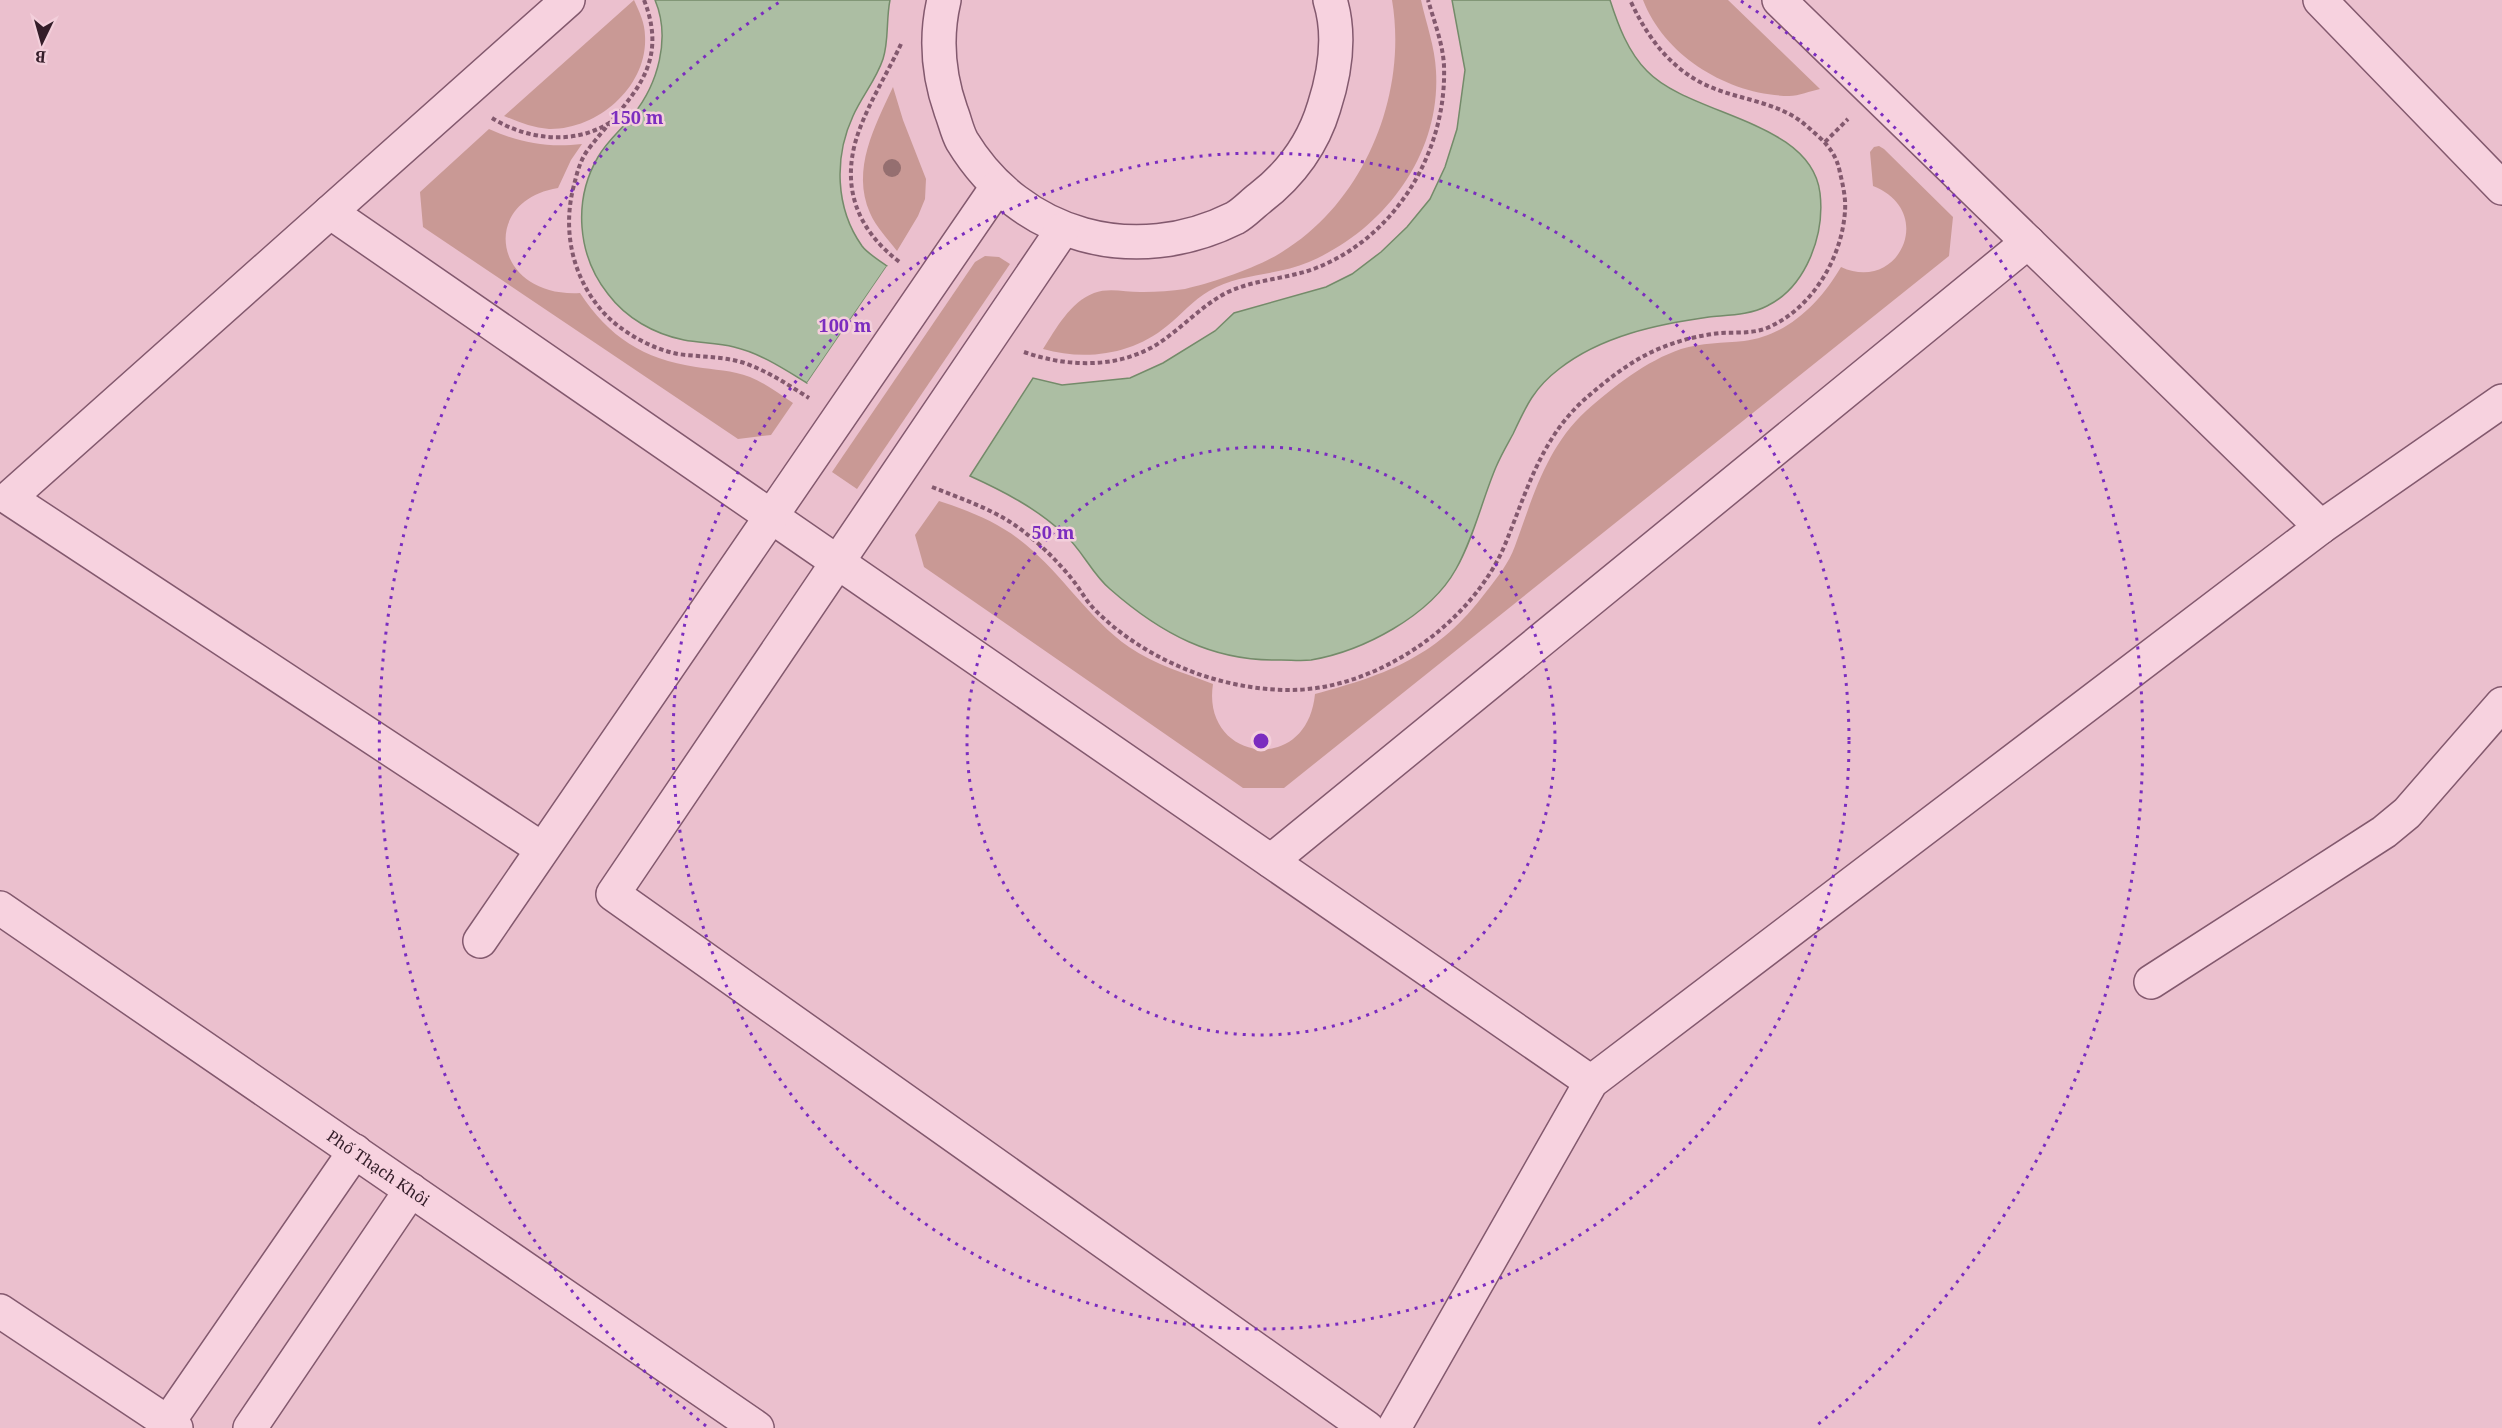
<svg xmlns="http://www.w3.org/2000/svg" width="2502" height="1428" viewBox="0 0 2502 1428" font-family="'Noto Serif',serif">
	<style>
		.green { fill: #c99995 }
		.water { fill: #acbea3; stroke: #748b6a; stroke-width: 1.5 }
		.pier { fill: #ebc0ce }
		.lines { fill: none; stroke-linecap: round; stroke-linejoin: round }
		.minor-casing { stroke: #83596e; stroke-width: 36 }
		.path { stroke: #83596e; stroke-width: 4; stroke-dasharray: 4.5 3; stroke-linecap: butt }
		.minor { stroke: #f7d2df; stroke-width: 33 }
		.tree { fill: #956f70 }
		.ring { fill: none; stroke: #7b2cbf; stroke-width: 3; stroke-dasharray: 3 6 }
		.labels { text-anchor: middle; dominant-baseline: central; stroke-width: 5; stroke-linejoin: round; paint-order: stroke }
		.street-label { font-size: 16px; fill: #341d29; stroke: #f3cfdb }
		.centre { fill: #7b2cbf; stroke: #f3cfdb; stroke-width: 3 }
		.ring-label { font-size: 18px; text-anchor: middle; font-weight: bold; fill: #7b2cbf; stroke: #f3cfdb; stroke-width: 5; stroke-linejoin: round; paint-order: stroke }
	</style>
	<rect width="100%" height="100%" fill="#ebc0ce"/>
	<g class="green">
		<path d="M634 0C639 11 645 23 645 36 648 86 598 130 549 129 533 128 519 122 504 116Z"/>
		<path d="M1392 0H1421C1426 23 1435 47 1436 71 1441 155 1384 230 1309 262 1277 276 1239 273 1209 291 1193 300 1181 315 1167 326 1132 355 1085 361 1043 349 1056 329 1070 302 1094 293 1110 287 1128 293 1144 292 1157 292 1172 291 1185 289 1212 283 1259 267 1282 252 1365 201 1408 94 1392 0Z"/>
		<path d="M1643 0H1728L1820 89C1810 91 1799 96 1789 96 1729 95 1665 57 1643 0Z"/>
		<path d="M893 87 903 120 926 179 925 199 918 216 897 251C888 239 876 227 870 213 851 169 875 126 893 87Z"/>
		<path d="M489 129C520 143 548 148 582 144L571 160 558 188C478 201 493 298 580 293 609 337 643 359 696 367 714 370 732 370 750 377 765 383 779 394 793 403L771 435 738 439 423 227 420 192Z"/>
		<path d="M1879 146 1884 149 1953 217 1949 256 1284 788H1243L924 567 915 535 939 501C970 511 1000 523 1025 544 1063 575 1088 618 1129 647 1155 665 1185 673 1213 684 1201 761 1307 777 1315 694 1389 674 1438 656 1486 592 1497 578 1509 563 1515 546 1533 497 1546 448 1586 411 1613 387 1646 361 1681 349 1701 343 1723 343 1744 341 1787 336 1820 303 1841 267 1899 294 1937 211 1873 186L1870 152 1874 147Z"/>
		<polygon points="985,256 999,257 1010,264 857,489 832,472 975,262"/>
	</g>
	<g class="water">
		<path d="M655 0H890C886 19 889 41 883 59 876 80 862 96 853 116 834 157 835 208 862 246 868 254 879 260 887 266L807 383C784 369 760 353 734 347 718 343 700 343 684 340 654 334 626 318 608 294 577 255 573 200 598 157 607 141 622 129 633 115 658 84 671 38 655 0Z"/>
		<path d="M1452 0H1610C1618 25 1628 52 1647 71 1690 116 1811 120 1820 193 1825 235 1806 287 1767 306 1750 315 1728 315 1709 317 1658 324 1601 336 1559 369 1534 388 1526 406 1513 434 1507 445 1501 455 1496 467 1482 500 1474 537 1456 569 1430 616 1363 651 1311 660 1301 661 1291 660 1281 660 1213 662 1160 633 1110 589 1091 573 1082 549 1063 533 1036 508 1003 491 970 476L1033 378 1062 385 1130 378 1163 363 1215 331 1234 313 1326 287 1352 274 1381 252 1407 227 1430 199 1445 167 1457 129 1465 70Z"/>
	</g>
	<polygon class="pier" points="887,266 890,268 810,384 807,383"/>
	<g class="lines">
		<g class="minor-casing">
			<g id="minor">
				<path d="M944 0C935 38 938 74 951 111 955 121 957 132 962 141 1021 238 1135 268 1235 218 1244 213 1252 204 1260 198 1291 174 1313 144 1324 107 1335 73 1341 35 1330 0"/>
				<polyline points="1779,0 2321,527"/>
				<polyline points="2320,0 2502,188"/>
				<polyline points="330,212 1591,1082"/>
				<polyline points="1063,229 613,894 1367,1428"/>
				<polyline points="542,849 9,498 568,0"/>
				<polyline points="1271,861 2028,242"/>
				<path id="s1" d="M0 908 757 1428"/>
				<polyline points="480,941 997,187"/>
				<polyline points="2151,982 2384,832 2407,813 2502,704"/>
				<polyline points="0,1311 176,1428"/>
				<polyline points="164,1428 355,1151"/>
				<polyline points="250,1428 411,1190"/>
				<polyline points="1394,1428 1591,1082 2321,527 2502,401"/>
			</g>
		</g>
		<g class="path">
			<path d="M644 0C672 71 624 101 587 151 580 161 577 173 574 185 562 230 572 277 603 312 621 332 652 349 678 354 699 357 720 356 741 362 766 370 787 384 809 398"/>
			<path d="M901 44C888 72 871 99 860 128 839 183 855 229 901 263"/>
			<path d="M492 118C527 140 576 146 612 121"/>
			<polyline points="1825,142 1848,119"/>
			<path d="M1024 352C1072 369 1129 369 1170 335 1190 320 1206 303 1228 292 1256 279 1288 279 1316 268 1396 237 1447 151 1444 66 1443 44 1434 21 1428 0"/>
			<path d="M932 487C965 500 1001 512 1028 535 1044 548 1059 563 1072 579 1080 589 1086 601 1095 610 1145 660 1219 690 1290 690 1376 690 1470 625 1504 547 1526 494 1540 439 1585 399 1608 379 1633 359 1661 348 1680 340 1701 335 1721 333 1736 332 1752 334 1767 328 1812 309 1842 258 1845 211 1846 199 1843 185 1840 173 1837 156 1829 146 1817 135 1811 130 1805 124 1799 120 1769 99 1730 99 1698 81 1665 62 1646 34 1630 0"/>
		</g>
		<use href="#minor" class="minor"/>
	</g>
	<circle class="tree" cx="892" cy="168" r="9"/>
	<g class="ring">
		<circle cx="1261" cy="741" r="294"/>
		<circle cx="1261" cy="741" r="588"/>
		<path d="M706 1426A882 882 0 0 1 781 1M1741 1A882 882 0 0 1 1816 1426"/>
	</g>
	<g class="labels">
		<g class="street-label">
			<text stroke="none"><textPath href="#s1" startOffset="459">Phố Thạch Khôi</textPath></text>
		</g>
	</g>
	<circle cx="1261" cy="741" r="9" class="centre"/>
	<g class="ring-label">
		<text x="637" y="124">150 m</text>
		<text x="845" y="332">100 m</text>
		<text x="1053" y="539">50 m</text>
	</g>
	<g transform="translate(42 42) rotate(185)" stroke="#f3cfdb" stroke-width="4.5" paint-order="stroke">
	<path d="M0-4.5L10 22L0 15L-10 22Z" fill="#341d29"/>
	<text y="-9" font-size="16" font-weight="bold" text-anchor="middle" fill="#341d29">B</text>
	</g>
</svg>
